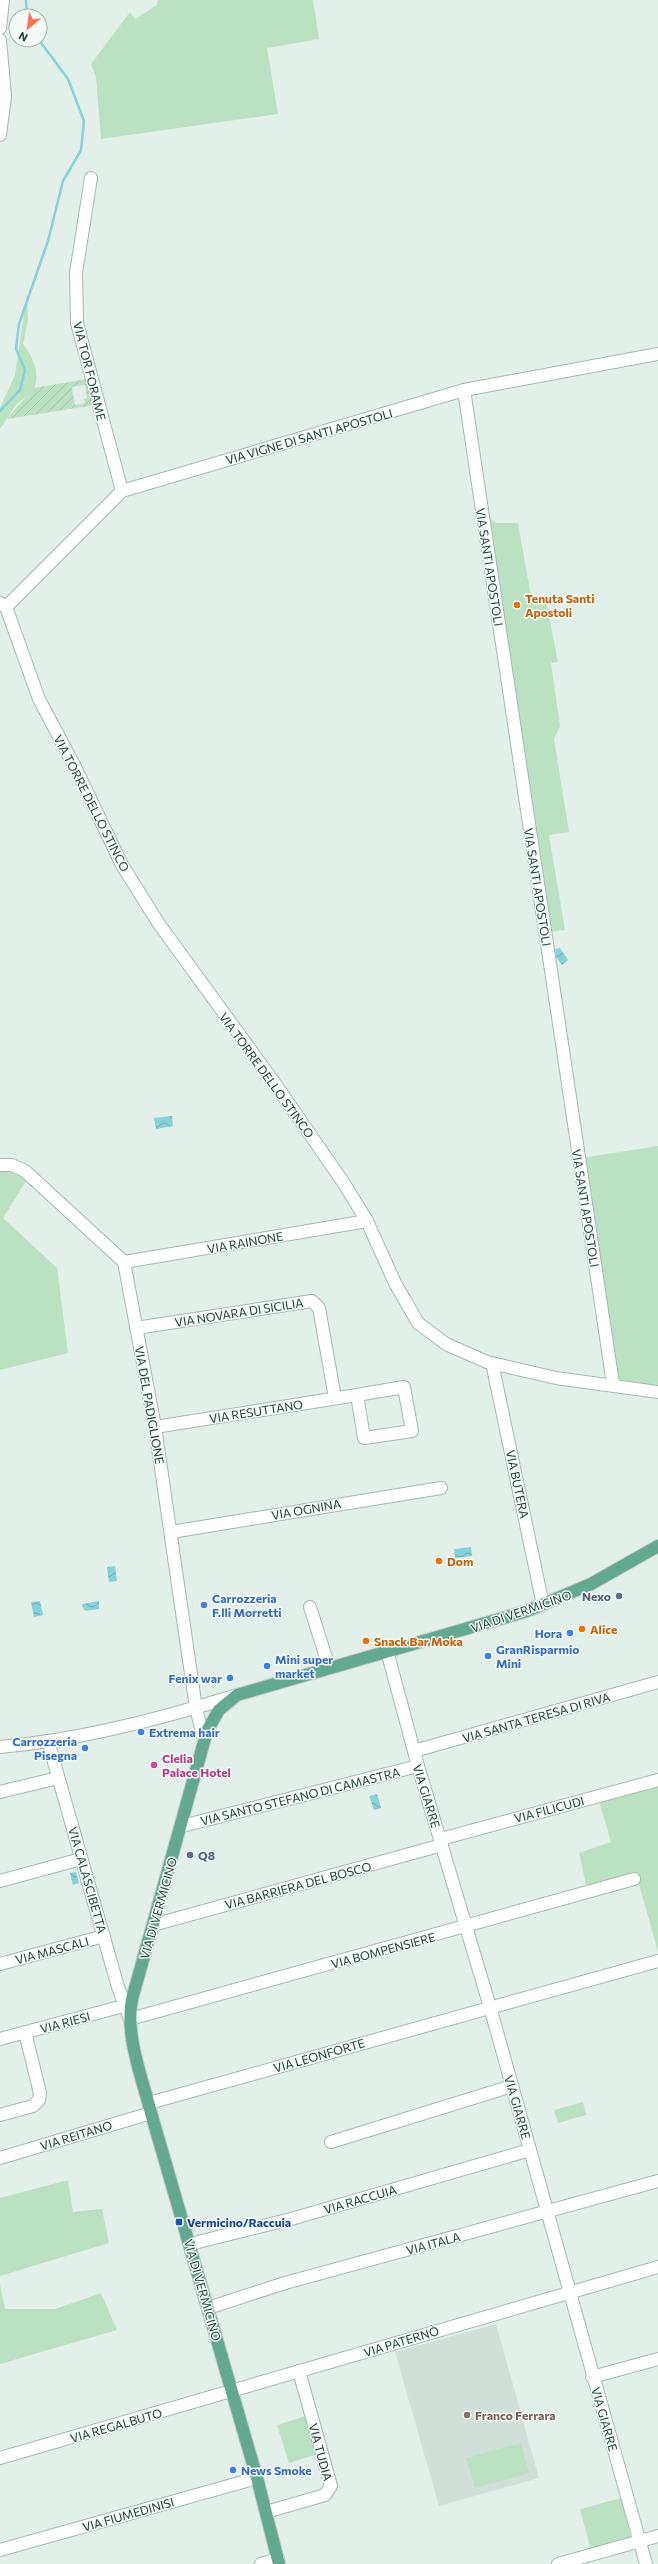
<svg xmlns="http://www.w3.org/2000/svg" width="658" height="2564" viewBox="0 0 658 2564" font-family="Commissioner,sans-serif">
	<style>
		.built { fill: #d1dfd8 }
		.grass { fill: #bae2c2 }
		.garden { fill: url(#garden-furrows); fill-rule: evenodd }
		.water { fill: url(#water-waves) }
		.lines { fill: none; stroke-linecap: round; stroke-linejoin: round }
		.stream { stroke: #86d2d9; stroke-width: 2.5 }
		.minor-casing { stroke: #a5b8b0; stroke-width: 14 }
		.major-casing { stroke: #c1cac7; stroke-width: 14 }
		.minor { stroke: #fff; stroke-width: 12 }
		.major { stroke: #63a992; stroke-width: 12 }
		.food-dot { fill: #e8710a; stroke: #f4faf7; stroke-width: 1.5 }
		.service-dot { fill: #5c6f8a; stroke: #f4faf7; stroke-width: 1.5 }
		.shop-dot { fill: #3f7fe0; stroke: #f4faf7; stroke-width: 1.5 }
		.hotel-dot { fill: #d1479c; stroke: #f4faf7; stroke-width: 1.5 }
		.transit-dot { fill: #1a4fb4; stroke: #f4faf7; stroke-width: 1.5 }
		.education-dot { fill: #8d6e63; stroke: #f4faf7; stroke-width: 1.5 }
		.labels { text-anchor: middle; dominant-baseline: central; stroke-width: 3; stroke-linejoin: round; paint-order: stroke }
		.street-label { font-size: 12px; fill: #214237; stroke: #f4faf7 }
		.food-label { font-size: 12px; font-weight: bold; fill: #c56008; stroke: #f4faf7; text-anchor: start }
		.service-label { font-size: 12px; font-weight: bold; fill: #4e5e75; stroke: #f4faf7; text-anchor: end }
		.shop-label { font-size: 12px; font-weight: bold; fill: #366cbe; stroke: #f4faf7; text-anchor: start }
		.hotel-label { font-size: 12px; font-weight: bold; fill: #b23c85; stroke: #f4faf7; text-anchor: start }
		.transit-label { font-size: 12px; font-weight: bold; fill: #164399; stroke: #f4faf7; text-anchor: start }
		.education-label { font-size: 12px; font-weight: bold; fill: #785e54; stroke: #f4faf7; text-anchor: start }
	</style>
	<defs>
		<pattern id="garden-furrows" width="10" height="10" patternUnits="userSpaceOnUse"><rect width="10" height="10" fill="#bae2c2"/><path d="M-1 1l2-2M0 10L10 0M9 11l2-2" fill="none" stroke="#a0c3a7"/></pattern>
		<pattern id="water-waves" width="16" height="10" patternUnits="userSpaceOnUse"><rect width="16" height="10" fill="#86d2d9"/><path d="M0 5q4-4 8 0t8 0" fill="none" stroke="#6dacb1"/></pattern>
	</defs>
	<rect width="100%" height="100%" fill="#e3efe9"/>
	<polygon class="built" points="496,2324 539,2478 439,2506 395,2352"/>
	<g class="grass">
		<polygon points="158,0 313,0 319,39 267,48 278,114 101,139 96,77 91,64 130,12 135,19 157,5"/>
		<path d="M27 293 28 320 23 344C32 355 41 374 34 388 30 395 24 398 18 403 11 410 6 421 0 429V408L15 375Z"/>
		<polygon points="489,518 496,523 518,523 532,602 546,601 558,662 551,663 560,726 554,739 569,832 549,835 565,930 548,932"/>
		<polygon points="658,1146 658,1388 615,1382 581,1158"/>
		<polygon points="0,1165 29,1176 3,1218 57,1268 68,1353 0,1370"/>
		<polygon points="658,1784 658,1952 639,1884 589,1898 579,1853 611,1842 599,1801"/>
		<polygon points="583,2102 586,2115 558,2123 554,2110"/>
		<polygon points="68,2180 73,2212 102,2209 109,2243 0,2276 0,2198"/>
		<polygon points="0,2284 5,2309 55,2309 101,2293 117,2330 0,2364"/>
		<polygon points="306,2416 318,2454 289,2463 277,2425"/>
		<polygon points="521,2443 529,2473 475,2488 466,2458"/>
		<polygon points="621,2498 631,2538 591,2551 580,2509"/>
	</g>
	<path class="garden" d="M87 379 95 405 7 419C16 407 25 399 34 388ZM85 385 87 398 84 399 85 403 75 405 72 387Z"/>
	<g class="water">
		<polygon points="560,948 568,960 562,965 556,957 555,949"/>
		<polygon points="172,1116 173,1126 156,1129 154,1118"/>
		<polygon points="471,1547 472,1556 455,1558 454,1549"/>
		<polygon points="115,1566 117,1581 109,1582 107,1567"/>
		<polygon points="40,1601 43,1615 34,1617 31,1602"/>
		<polygon points="99,1601 99,1609 85,1611 82,1606 83,1604"/>
		<polygon points="377,1794 381,1808 374,1810 369,1796"/>
		<polygon points="76,1872 79,1883 73,1885 70,1873"/>
	</g>
	<g class="lines">
		<g class="stream">
			<polyline points="26,0 27,16"/>
			<polyline points="0,411 20,390 25,370 16,349 19,324 48,241 63,181 81,150 84,121 68,79 39,40"/>
		</g>
		<g class="minor-casing">
			<g id="minor">
				<polyline points="0,28 3,0"/>
				<polyline points="0,40 5,96 0,135"/>
				<polyline points="91,178 76,273 77,323 122,491"/>
				<polyline points="464,390 613,1384"/>
				<polyline points="0,603 6,607 39,699 76,769 122,865 159,924 271,1078 343,1182 367,1221 395,1283 418,1323 446,1344 487,1362 556,1378 658,1392"/>
				<polyline points="6,607 122,491 464,390 658,354"/>
				<polyline points="0,1165 12,1165 25,1171 124,1262 155,1427 196,1708 204,1740"/>
				<polyline points="124,1262 367,1221"/>
				<polyline points="136,1328 312,1301 319,1308 335,1398"/>
				<polyline points="492,1363 543,1605"/>
				<polygon points="404,1387 412,1431 364,1438 357,1395"/>
				<polyline points="155,1427 357,1395"/>
				<polyline points="171,1532 441,1488"/>
				<polyline points="310,1607 329,1667"/>
				<polyline points="387,1651 418,1766 490,2007 646,2564"/>
				<polyline points="48,1741 118,1987 130,2019 634,1879"/>
				<path d="M0 1747C80 1740 161 1719 237 1695"/>
				<polyline points="414,1751 658,1682"/>
				<polyline points="0,1792 58,1778"/>
				<polyline points="182,1826 418,1766"/>
				<polyline points="441,1839 658,1780"/>
				<polyline points="0,1881 81,1859"/>
				<polyline points="153,1925 442,1845"/>
				<polyline points="0,1964 104,1936"/>
				<polyline points="0,2039 131,2004"/>
				<polyline points="149,2103 658,1961"/>
				<polyline points="0,2115 33,2106 39,2100 40,2093 25,2032"/>
				<polyline points="331,2142 512,2086"/>
				<polyline points="0,2158 151,2113"/>
				<polyline points="190,2244 291,2219 530,2150"/>
				<polyline points="208,2308 285,2283 658,2181"/>
				<polyline points="592,2377 658,2359"/>
				<polyline points="0,2458 658,2267"/>
				<polyline points="266,2512 325,2495 331,2486 299,2371"/>
				<polyline points="0,2550 257,2478"/>
				<polyline points="261,2564 278,2559"/>
				<polyline points="558,2564 658,2536"/>
			</g>
		</g>
		<g class="major-casing">
			<path id="major" d="M279 2564 257 2478 151 2113C142 2077 125 2036 132 1999L207 1731 219 1710 237 1695 527 1611 591 1584 658 1546"/>
		</g>
		<use href="#minor" class="minor"/>
		<use href="#major" class="major"/>
	</g>
	<g class="food-dot">
		<circle cx="517" cy="605" r="4"/>
		<circle cx="439" cy="1561" r="4"/>
		<circle cx="582" cy="1629" r="4"/>
		<circle cx="366" cy="1641" r="4"/>
	</g>
	<g class="service-dot">
		<circle cx="619" cy="1596" r="4"/>
		<circle cx="190" cy="1855" r="4"/>
	</g>
	<g class="shop-dot">
		<circle cx="204" cy="1605" r="4"/>
		<circle cx="570" cy="1633" r="4"/>
		<circle cx="488" cy="1656" r="4"/>
		<circle cx="267" cy="1666" r="4"/>
		<circle cx="230" cy="1678" r="4"/>
		<circle cx="141" cy="1732" r="4"/>
		<circle cx="85" cy="1748" r="4"/>
		<circle cx="233" cy="2470" r="4"/>
	</g>
	<circle class="hotel-dot" cx="154" cy="1765" r="4"/>
	<rect class="transit-dot" x="175" y="2218" width="8" height="8" rx="2"/>
	<circle class="education-dot" cx="467" cy="2415" r="4"/>
	<g class="labels">
		<g class="street-label">
			<text transform="translate(90 371) rotate(76)">VIA TOR FORAME</text>
			<text transform="translate(309 436) rotate(-16)">VIA VIGNE DI SANTI APOSTOLI</text>
			<text transform="translate(490 567) rotate(81)">VIA SANTI APOSTOLI</text>
			<text transform="translate(92 803) rotate(63)">VIA TORRE DELLO STINCO</text>
			<text transform="translate(538 887) rotate(81)">VIA SANTI APOSTOLI</text>
			<text transform="translate(267 1075) rotate(54)">VIA TORRE DELLO STINCO</text>
			<text transform="translate(586 1208) rotate(81)">VIA SANTI APOSTOLI</text>
			<text transform="translate(245 1242) rotate(-10)">VIA RAINONE</text>
			<text transform="translate(239 1312) rotate(-9)">VIA NOVARA DI SICILIA</text>
			<text transform="translate(150 1405) rotate(80)">VIA DEL PADIGLIONE</text>
			<text transform="translate(256 1411) rotate(-9)">VIA RESUTTANO</text>
			<text transform="translate(518 1484) rotate(78)">VIA BUTERA</text>
			<text transform="translate(306 1509) rotate(-10)">VIA OGNINA</text>
			<text transform="translate(521 1611) rotate(-19)">VIA DI VERMICINO</text>
			<text transform="translate(536 1717) rotate(-16)">VIA SANTA TERESA DI RIVA</text>
			<text transform="translate(300 1796) rotate(-14)">VIA SANTO STEFANO DI CAMASTRA</text>
			<text transform="translate(427 1796) rotate(73)">VIA GIARRE</text>
			<text transform="translate(549 1809) rotate(-15)">VIA FILICUDI</text>
			<text transform="translate(88 1880) rotate(74)">VIA CALASCIBETTA</text>
			<text transform="translate(298 1885) rotate(-15)">VIA BARRIERA DEL BOSCO</text>
			<text transform="translate(158 1908) rotate(-74)">VIA DI VERMICINO</text>
			<text transform="translate(52 1950) rotate(-15)">VIA MASCALI</text>
			<text transform="translate(383 1950) rotate(-15)">VIA BOMPENSIERE</text>
			<text transform="translate(65 2022) rotate(-15)">VIA RIESI</text>
			<text transform="translate(319 2055) rotate(-16)">VIA LEONFORTE</text>
			<text transform="translate(518 2107) rotate(74)">VIA GIARRE</text>
			<text transform="translate(76 2135) rotate(-17)">VIA REITANO</text>
			<text transform="translate(360 2199) rotate(-16)">VIA RACCUIA</text>
			<text transform="translate(433 2243) rotate(-15)">VIA ITALA</text>
			<text transform="translate(203 2290) rotate(74)">VIA DI VERMICINO</text>
			<text transform="translate(401 2341) rotate(-17)">VIA PATERNÒ</text>
			<text transform="translate(605 2419) rotate(74)">VIA GIARRE</text>
			<text transform="translate(116 2425) rotate(-16)">VIA REGALBUTO</text>
			<text transform="translate(321 2452) rotate(75)">VIA TUDIA</text>
			<text transform="translate(128 2514) rotate(-16)">VIA FIUMEDINISI</text>
		</g>
		<g class="food-label">
			<text x="525" y="598">Tenuta Santi<tspan x="525" dy="14">Apostoli</tspan></text>
			<text x="447" y="1561">Dom</text>
			<text x="590" y="1629">Alice</text>
			<text x="374" y="1641">Snack Bar Moka</text>
		</g>
		<g class="service-label">
			<text x="611" y="1596">Nexo</text>
			<text x="198" y="1855" text-anchor="start">Q8</text>
		</g>
		<g class="shop-label">
			<text x="212" y="1598">Carrozzeria<tspan x="212" dy="14">F.lli Morretti</tspan></text>
			<text x="562" y="1633" text-anchor="end">Hora</text>
			<text x="496" y="1649">GranRisparmio<tspan x="496" dy="14">Mini</tspan></text>
			<text x="275" y="1659">Mini super<tspan x="275" dy="14">market</tspan></text>
			<text x="222" y="1678" text-anchor="end">Fenix war</text>
			<text x="149" y="1732">Extrema hair</text>
			<text x="77" y="1741" text-anchor="end">Carrozzeria<tspan x="77" dy="14">Pisegna</tspan></text>
			<text x="241" y="2470">News Smoke</text>
		</g>
		<g class="hotel-label">
			<text x="162" y="1758">Clelia<tspan x="162" dy="14">Palace Hotel</tspan></text>
		</g>
		<g class="transit-label">
			<text x="187" y="2222">Vermicino/Raccuia</text>
		</g>
		<g class="education-label">
			<text x="475" y="2415">Franco Ferrara</text>
		</g>
	</g>
	<g transform="translate(28 28) rotate(209)"><circle r="19" fill="#f4faf7" stroke="#a0b0aa"/>
	<path d="M0-3L7 15L0 10L-7 15Z" fill="#ff6f51"/>
	<text y="-6" font-size="11" font-weight="bold" text-anchor="middle" fill="#214237">N</text>
	</g>
</svg>
